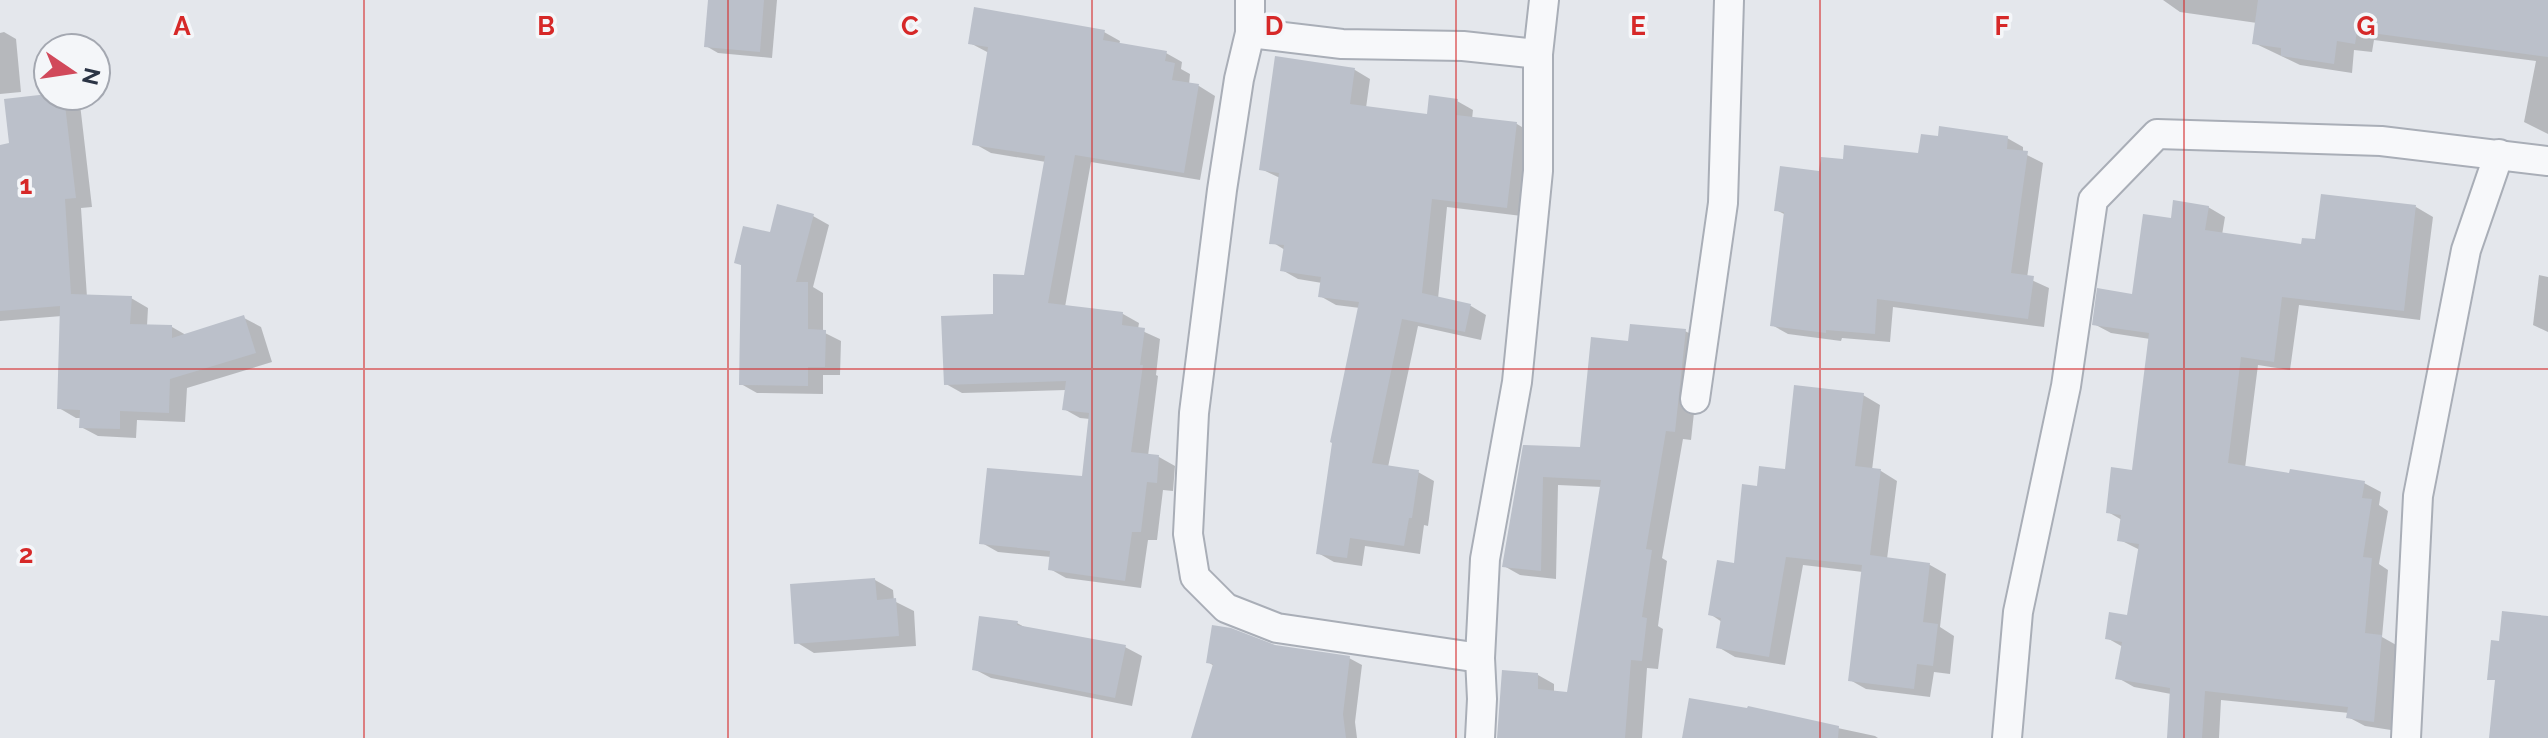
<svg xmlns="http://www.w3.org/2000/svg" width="2548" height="738" viewBox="0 0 2548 738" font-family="Raleway,sans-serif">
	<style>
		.shadow { fill: #0003 }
		.building { fill: #bbc0ca }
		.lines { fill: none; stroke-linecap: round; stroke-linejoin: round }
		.street-casing { stroke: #a9aeb7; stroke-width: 32 }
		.street { stroke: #f7f8fa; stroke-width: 28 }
		.grid { fill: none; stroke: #d62828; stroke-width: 2; stroke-opacity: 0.55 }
		.grid-label { font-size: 26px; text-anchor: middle; font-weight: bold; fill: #d62828; stroke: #f4f6f9; stroke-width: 7; stroke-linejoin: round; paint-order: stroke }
	</style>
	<rect width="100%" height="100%" fill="#e4e7ec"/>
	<g class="shadow">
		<polygon points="710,0 777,0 772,58 718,53 706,46"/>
		<polygon points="2163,0 2548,0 2548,134 2524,122 2536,61 2374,40 2372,52 2354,50 2352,73 2300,65 2254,43 2257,23 2180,12"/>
		<polygon points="4,32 16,39 21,92 0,94 0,33"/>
		<polygon points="1104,32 1120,41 1119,45 1166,53 1182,62 1181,69 1190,74 1189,85 1199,86 1215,96 1200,180 1091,162 1065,307 1123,314 1139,323 1138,329 1160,339 1156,375 1158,376 1148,456 1159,457 1175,466 1173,491 1163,490 1157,540 1148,540 1141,588 1066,578 1050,569 1051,557 998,552 982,543 1083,478 1090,419 1080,418 1064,409 1066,390 962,393 946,384 1025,277 1046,162 991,153 975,144 989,53 970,43"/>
		<polygon points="1277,59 1355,70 1370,79 1366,108 1428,116 1457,101 1473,110 1472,119 1517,124 1532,133 1522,216 1447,207 1438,299 1471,306 1486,315 1481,340 1418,326 1388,467 1418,472 1434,481 1428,526 1424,525 1420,554 1365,546 1362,566 1334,562 1318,553 1360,308 1336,305 1320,296 1322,283 1298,279 1282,270 1285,250 1272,242 1280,178 1261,169"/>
		<polygon points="48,96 66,96 80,104 92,207 81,208 87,297 131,298 148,308 147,326 172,327 186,335 244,318 261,327 272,362 187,388 185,422 137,420 136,438 98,436 81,427 81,418 76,418 59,408 62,316 0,321 0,147 12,145"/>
		<polygon points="2007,138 2023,147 2023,153 2043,163 2027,278 2049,288 2044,327 1893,307 1890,342 1842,338 1841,341 1788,334 1772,325 1786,215 1776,210 1821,174 1844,161 1920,155"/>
		<polygon points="2208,207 2225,217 2222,235 2303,246 2416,207 2433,217 2420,320 2299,305 2290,370 2258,365 2245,468 2364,483 2381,492 2379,505 2388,511 2379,564 2388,570 2382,637 2398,646 2391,730 2365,726 2348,717 2349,713 2221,700 2219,738 2169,738 2171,694 2134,687 2118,678 2123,647 2107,638 2129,617 2140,550 2120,540 2122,520 2108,512 2134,472 2150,339 2111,333 2094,324 2134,296 2173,220"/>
		<polygon points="813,216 829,225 813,287 823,293 823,332 841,341 840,375 823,375 823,394 757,393 741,384 743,266 737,262 771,235"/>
		<polygon points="2539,275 2548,277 2548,332 2533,325"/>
		<polygon points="1685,331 1702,340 1691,440 1683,439 1662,558 1667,561 1658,626 1663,629 1658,669 1647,668 1642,738 1498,738 1538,675 1554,684 1554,693 1569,694 1602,487 1558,485 1556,579 1520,575 1504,566 1525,447 1581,449 1630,343"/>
		<polygon points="1863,395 1880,405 1872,470 1881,471 1897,481 1887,559 1930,565 1946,574 1940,627 1954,636 1950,674 1934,672 1930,697 1866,689 1850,680 1863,572 1803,565 1785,665 1735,657 1718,647 1722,622 1710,614 1736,566 1759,488 1787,471"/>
		<polygon points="875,580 893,590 894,601 914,611 916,646 814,653 796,642"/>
		<polygon points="1017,623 1028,629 1125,647 1142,656 1132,706 991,678 974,669"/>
		<polygon points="1274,647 1349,658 1362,665 1355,722 1357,738 1194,738 1214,666 1208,662"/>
		<polygon points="1749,709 1875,736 1878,738 1684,738"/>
	</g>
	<g class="building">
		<polygon points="708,0 764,0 760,52 704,47"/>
		<polygon points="2258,0 2548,0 2548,57 2357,31 2355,44 2337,41 2334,64 2281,56 2281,48 2252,44"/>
		<polygon points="974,7 1105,30 1103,40 1167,51 1165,61 1175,63 1172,80 1199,84 1184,173 1075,155 1048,303 1123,312 1122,325 1145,328 1140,365 1143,365 1131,452 1159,455 1157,483 1147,482 1141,532 1132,532 1125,581 1048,570 1050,551 979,544 987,468 1082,476 1089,413 1062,410 1066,381 944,385 941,316 993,314 993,274 1024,275 1045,156 972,145 988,47 968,44"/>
		<polygon points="1275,56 1355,68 1350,104 1427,114 1429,95 1458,99 1456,115 1517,122 1507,208 1432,199 1422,293 1471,304 1465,332 1402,319 1372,463 1419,470 1412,518 1409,518 1404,546 1350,538 1347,558 1316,554 1332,443 1330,442 1359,302 1318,297 1321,277 1280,271 1284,245 1269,244 1279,173 1259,170"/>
		<polygon points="48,94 48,96 64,96 76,198 65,199 71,294 132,296 130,324 172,325 172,338 244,315 256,353 170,379 169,413 120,411 120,429 79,428 80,410 57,409 60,306 0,311 0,145 9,143 4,99"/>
		<polygon points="1939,126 2008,136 2007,149 2028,151 2011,273 2034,276 2028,319 1877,299 1875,334 1826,330 1826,333 1770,326 1784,212 1774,211 1780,166 1819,171 1821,157 1843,159 1844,145 1918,153 1921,134 1938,136"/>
		<polygon points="2321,194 2416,205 2404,311 2282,297 2274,362 2241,357 2228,463 2289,473 2290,469 2365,481 2362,498 2372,499 2363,557 2372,558 2365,633 2382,635 2374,722 2346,718 2348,707 2205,691 2202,738 2167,738 2170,688 2115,679 2122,642 2105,639 2109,612 2127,615 2139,544 2117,541 2121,515 2106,513 2111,467 2132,470 2149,333 2092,325 2097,288 2132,294 2143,214 2171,218 2173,200 2209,206 2205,230 2301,244 2302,238 2315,239"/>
		<polygon points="777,204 814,214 796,282 808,282 808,329 826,330 825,367 808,367 808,386 739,385 741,265 734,263 743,226 770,232"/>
		<polygon points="1630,324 1686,329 1675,432 1666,431 1646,549 1652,550 1642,617 1647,618 1642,661 1631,660 1625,738 1497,738 1502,670 1538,673 1538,689 1567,692 1601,480 1543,477 1541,571 1502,567 1523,445 1580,447 1591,337 1628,341"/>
		<polygon points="1794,385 1864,393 1855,466 1881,469 1870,555 1930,563 1923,622 1938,624 1933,666 1917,664 1914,689 1848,681 1862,565 1786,557 1769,657 1716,648 1721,618 1708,615 1717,560 1734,563 1742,484 1757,486 1759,466 1785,469"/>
		<polygon points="875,578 877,600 896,598 899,636 794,644 790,584"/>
		<polygon points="2502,611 2548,616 2548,738 2489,738 2495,680 2487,680 2491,640 2499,641"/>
		<polygon points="979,616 1018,621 1017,625 1126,645 1115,698 972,670"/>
		<polygon points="1212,625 1231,628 1275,645 1350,656 1343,714 1346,738 1191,738 1213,664 1206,663"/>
		<polygon points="1689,698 1747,708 1748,706 1839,726 1838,738 1682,738"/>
	</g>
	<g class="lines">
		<g class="street-casing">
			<g id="street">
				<polyline points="1250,0 1250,33 1239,79 1222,190 1194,413 1188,534 1195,577 1226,608 1277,628 1480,658"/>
				<polyline points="1250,33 1342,44 1463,46 1538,54"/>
				<polyline points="1695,399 1723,203 1729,0"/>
				<polyline points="1480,738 1482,699 1480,658 1485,559 1517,382 1538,171 1538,54 1544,0"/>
				<polyline points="2007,738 2018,612 2066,386 2093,200 2157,134 2381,141 2548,161"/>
				<polyline points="2406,738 2418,496 2466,250 2499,154"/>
			</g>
		</g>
		<use href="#street" class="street"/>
	</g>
	<path class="grid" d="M364 0V738M728 0V738M1092 0V738M1456 0V738M1820 0V738M2184 0V738M0 369H2548"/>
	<g class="grid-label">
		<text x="182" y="35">A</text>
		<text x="546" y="35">B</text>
		<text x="910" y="35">C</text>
		<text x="1274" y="35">D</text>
		<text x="1638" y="35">E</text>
		<text x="2002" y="35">F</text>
		<text x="2366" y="35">G</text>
		<text x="26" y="194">1</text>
		<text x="26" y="563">2</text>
	</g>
	<g transform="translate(72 72) rotate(103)"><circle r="38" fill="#f4f6f9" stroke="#a4a8b1" stroke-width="2"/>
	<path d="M0-6L14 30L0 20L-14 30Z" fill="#d1495b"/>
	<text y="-12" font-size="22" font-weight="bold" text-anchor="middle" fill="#2b3445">N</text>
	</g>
</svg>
